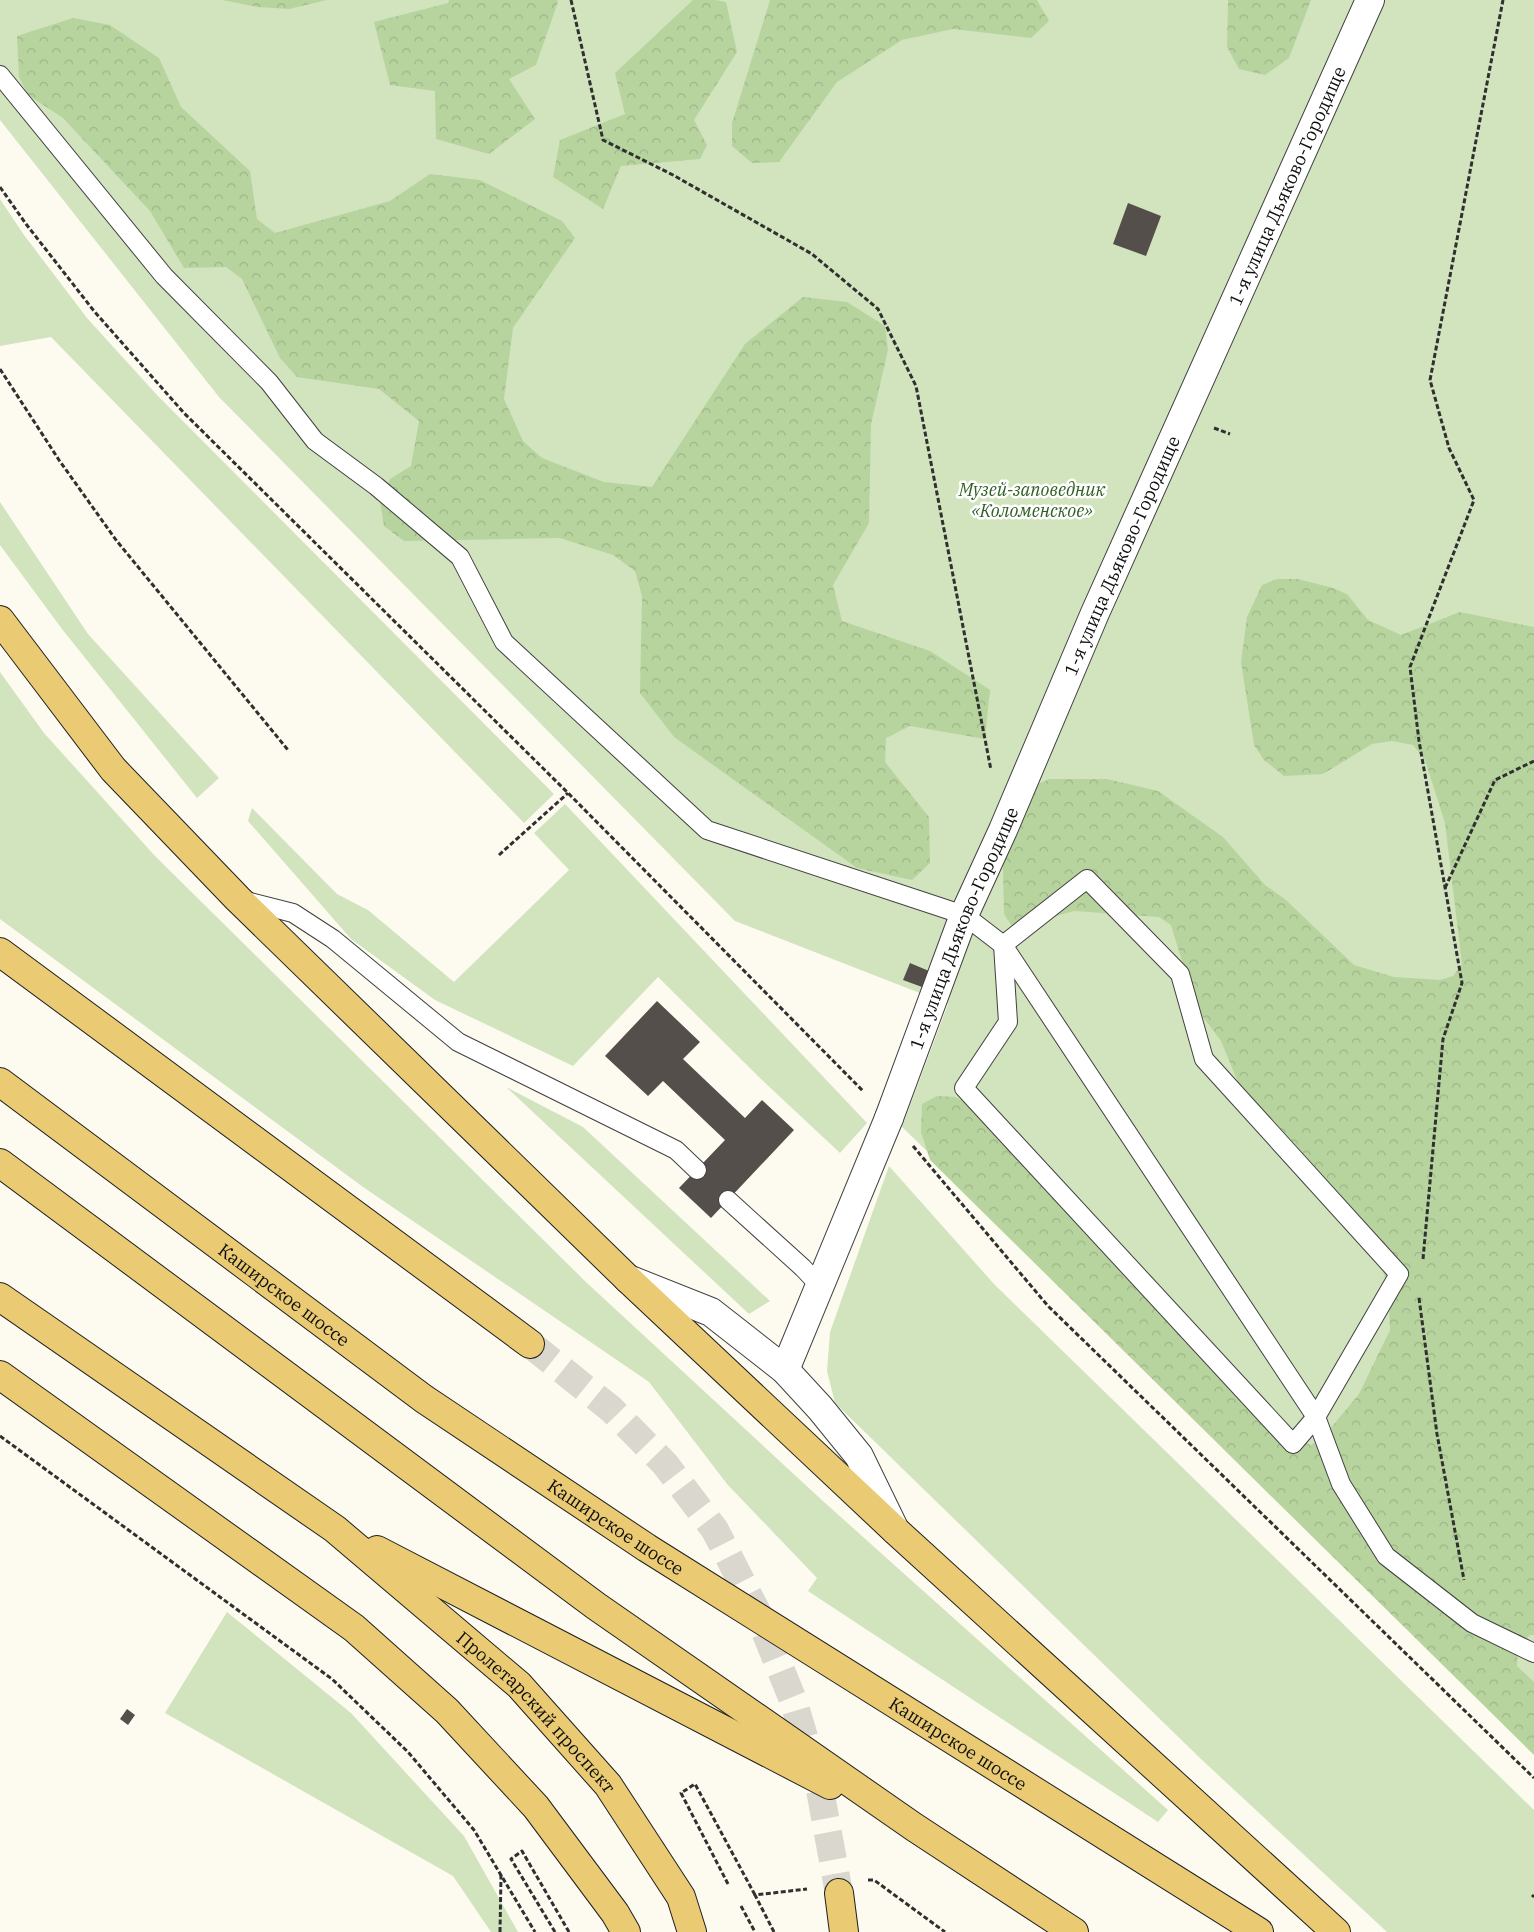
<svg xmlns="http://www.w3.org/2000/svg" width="1534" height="1932" viewBox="0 0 1534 1932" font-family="'IBM Plex Serif',serif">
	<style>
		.grass { fill: #d2e4bd }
		.forest { fill: url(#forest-crowns) }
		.building { fill: #554f4b }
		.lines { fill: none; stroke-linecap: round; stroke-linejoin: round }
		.primary-tunnel { stroke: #d9d7ce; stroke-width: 28; stroke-dasharray: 28 14; stroke-linecap: butt }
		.service-casing { stroke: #414141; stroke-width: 20 }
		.pedestrian-casing { stroke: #414141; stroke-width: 30 }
		.minor-casing { stroke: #414141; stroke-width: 30 }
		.primary-casing { stroke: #1f1f1f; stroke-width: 30 }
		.path { stroke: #303030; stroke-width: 3; stroke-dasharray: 5 2.5; stroke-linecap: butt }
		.service { stroke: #fff; stroke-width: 18 }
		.pedestrian { stroke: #fff; stroke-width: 28 }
		.minor { stroke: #fff; stroke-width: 28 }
		.primary { stroke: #eacb74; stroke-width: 28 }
		.labels { text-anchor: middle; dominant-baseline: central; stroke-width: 5; stroke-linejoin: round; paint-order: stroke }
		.street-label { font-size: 18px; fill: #0e0e0e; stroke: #fff }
		.park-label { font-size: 18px; font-style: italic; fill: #325f25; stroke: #fff }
	</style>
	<defs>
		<pattern id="forest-crowns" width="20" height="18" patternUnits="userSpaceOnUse" patternTransform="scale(1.25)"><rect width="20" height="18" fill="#b7d49e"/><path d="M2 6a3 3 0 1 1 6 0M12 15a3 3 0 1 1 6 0" fill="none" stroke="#9cb587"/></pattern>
	</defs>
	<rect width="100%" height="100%" fill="#fdfbf0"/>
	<g class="grass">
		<polygon points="0,0 1534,0 1534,1736 902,1127 948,1004 735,921 219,397 0,120"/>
		<polygon points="0,199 24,235 87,318 157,395 554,794 524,823 51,337 0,346"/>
		<polygon points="0,502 88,634 219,778 197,798 62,629 0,545"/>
		<polygon points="0,672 44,733 155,856 587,1283 824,1502 1168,1810 1158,1822 808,1591 817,1578 727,1484 649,1382 363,1187 0,919"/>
		<polygon points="565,804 867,1123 840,1153 762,1080 658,977 573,1066 435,1000 351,939 248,821 252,808 337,894 368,910 454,982 569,870 534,833"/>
		<polygon points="506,1087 583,1127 770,1301 749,1314"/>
		<polygon points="889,1166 994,1284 1534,1810 1534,1932 1387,1932 1202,1760 835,1403 827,1371 830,1332"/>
		<polygon points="227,1612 351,1713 464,1836 518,1932 491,1932 453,1876 165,1713"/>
	</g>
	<g class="forest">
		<polygon points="222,0 327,0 289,9 257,7"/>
		<polygon points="449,0 557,0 558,2 536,65 509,79 535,119 489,154 436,139 435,91 390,85 374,22 448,3"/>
		<polygon points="693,0 715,0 726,2 737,52 694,120 707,145 700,159 621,166 603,209 553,177 560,140 625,114 615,73"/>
		<polygon points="770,0 1037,0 1049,21 1031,38 953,29 902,40 837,82 779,162 752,163 732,146 732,123"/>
		<polygon points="1228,0 1311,0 1289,58 1265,75 1239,69 1227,47"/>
		<polygon points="73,18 110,25 159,58 181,107 250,171 257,219 275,233 390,201 430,174 480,180 562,221 575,238 513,328 504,399 523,441 542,458 604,482 652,487 745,344 803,297 847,302 885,326 888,350 871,424 869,523 833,585 842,621 930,651 990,690 985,739 910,726 886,738 885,762 929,817 930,863 912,880 857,868 674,737 640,693 642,596 635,571 613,555 560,538 404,541 384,526 380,502 390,479 411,466 419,421 379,389 297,377 280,358 242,279 226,267 184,268 150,211 63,118 28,95 19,77 17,36"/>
		<polygon points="1277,579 1298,579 1333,588 1347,594 1368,620 1401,635 1460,612 1534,627 1534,1635 1530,1635 1518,1648 1517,1666 1534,1682 1534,1755 930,1160 921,1132 922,1104 937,1096 955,1097 987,1112 1287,1435 1311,1445 1324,1436 1359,1394 1390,1330 1388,1286 1373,1244 1249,1109 1221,1041 1200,1013 1191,991 1171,925 1159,917 1074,911 1013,928 1004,914 1002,827 1024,791 1049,779 1107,779 1158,791 1223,837 1265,885 1286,900 1354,965 1394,977 1440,980 1453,976 1462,964 1445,823 1425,760 1413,745 1392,741 1372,744 1323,774 1284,776 1264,760 1254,745 1241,662 1247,617 1262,585"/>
	</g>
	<g class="building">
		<polygon points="1128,203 1161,216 1146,256 1113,244"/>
		<polygon points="910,963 929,971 922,987 903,980"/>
		<polygon points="657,1001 700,1042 683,1059 745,1118 762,1100 794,1130 711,1218 679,1188 725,1140 663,1081 648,1096 605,1056"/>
		<polygon points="127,1709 135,1715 128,1725 120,1719"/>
	</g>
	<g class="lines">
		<polyline class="primary-tunnel" points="530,1344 611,1409 665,1464 715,1530 758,1614 793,1700 820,1790 839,1893"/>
		<g class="service-casing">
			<g id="service">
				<polyline points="0,75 164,276 269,382 315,441 376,486 460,557 504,642 707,830 964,915 1003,945 1316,1417 1341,1484 1386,1556 1472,1623 1534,1653"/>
				<polygon points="1087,879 1180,974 1204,1059 1399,1274 1316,1417 1293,1444 964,1088 1008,1022 1003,945"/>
				<polyline points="242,900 293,913 333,939 458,1042 676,1150 697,1170"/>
				<polyline points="728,1200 803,1268 819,1285"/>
			</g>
		</g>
		<g class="pedestrian-casing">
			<g id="pedestrian">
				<path id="s1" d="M889 1118 964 915 1003 830 1095 613 1370 0"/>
			</g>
		</g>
		<g class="minor-casing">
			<g id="minor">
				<polyline points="628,1279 711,1312 785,1370 820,1408 859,1456 895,1530"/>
				<polyline points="785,1370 889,1118"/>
			</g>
		</g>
		<g class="primary-casing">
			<g id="primary">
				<polyline points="0,620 113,769 238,899 628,1279 896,1531 1336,1932"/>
				<polyline points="0,952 530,1344"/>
				<path id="s2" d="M0 1082 424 1399 647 1548 1259 1932"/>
				<polyline points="0,1163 596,1606 914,1827 1074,1932"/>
				<path id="s3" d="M0 1297 335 1529 519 1685 608 1785 681 1897 692 1932"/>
				<polyline points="0,1375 354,1628 447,1711 536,1807 615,1913 626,1932"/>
				<polyline points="377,1550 830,1785"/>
				<polyline points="839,1893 844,1932"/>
			</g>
		</g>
		<g class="path">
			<polyline points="571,0 603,140 673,175 812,254 878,309 916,386 991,770"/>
			<polyline points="0,187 26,224 94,311 184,413 568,793 863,1091"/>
			<polyline points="0,369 59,460 116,540 288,750"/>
			<polyline points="1214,428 1230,434"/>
			<polyline points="499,855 568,793"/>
			<polyline points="1445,888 1495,780 1534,761"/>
			<polyline points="913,1146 1048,1306 1534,1778"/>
			<polyline points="1423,1259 1443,1039 1462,983 1419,741 1410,667 1474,500 1449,448 1430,380 1503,0"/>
			<polyline points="1419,1298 1437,1434 1464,1580"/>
			<polyline points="0,1436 332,1679 408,1752 474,1830 535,1932"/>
			<polyline points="868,1880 874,1880 945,1932"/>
			<polyline points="728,1884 681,1793 695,1784 755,1895"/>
			<polyline points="1532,1897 1534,1895"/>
			<polyline points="741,1906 755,1932"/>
			<polyline points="500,1932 501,1875"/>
			<polyline points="555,1932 511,1859 522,1851 569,1932"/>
			<polyline points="774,1932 755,1895 807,1889"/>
		</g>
		<use href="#service" class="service"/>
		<use href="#pedestrian" class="pedestrian"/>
		<use href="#minor" class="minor"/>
		<use href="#primary" class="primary"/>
	</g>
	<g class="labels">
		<g class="street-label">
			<text stroke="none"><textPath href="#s1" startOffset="1014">1-я улица Дьяково-Городище</textPath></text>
			<text stroke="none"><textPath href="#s1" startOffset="609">1-я улица Дьяково-Городище</textPath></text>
			<text stroke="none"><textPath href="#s1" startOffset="204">1-я улица Дьяково-Городище</textPath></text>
			<text stroke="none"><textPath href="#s2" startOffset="355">Каширское шоссе</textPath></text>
			<text stroke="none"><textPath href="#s2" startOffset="760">Каширское шоссе</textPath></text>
			<text stroke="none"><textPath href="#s3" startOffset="680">Пролетарский проспект</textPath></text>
			<text stroke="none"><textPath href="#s2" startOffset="1165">Каширское шоссе</textPath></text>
		</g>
		<g class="park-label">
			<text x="1032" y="489">Музей-заповедник<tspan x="1032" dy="21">«Коломенское»</tspan></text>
		</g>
	</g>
</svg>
